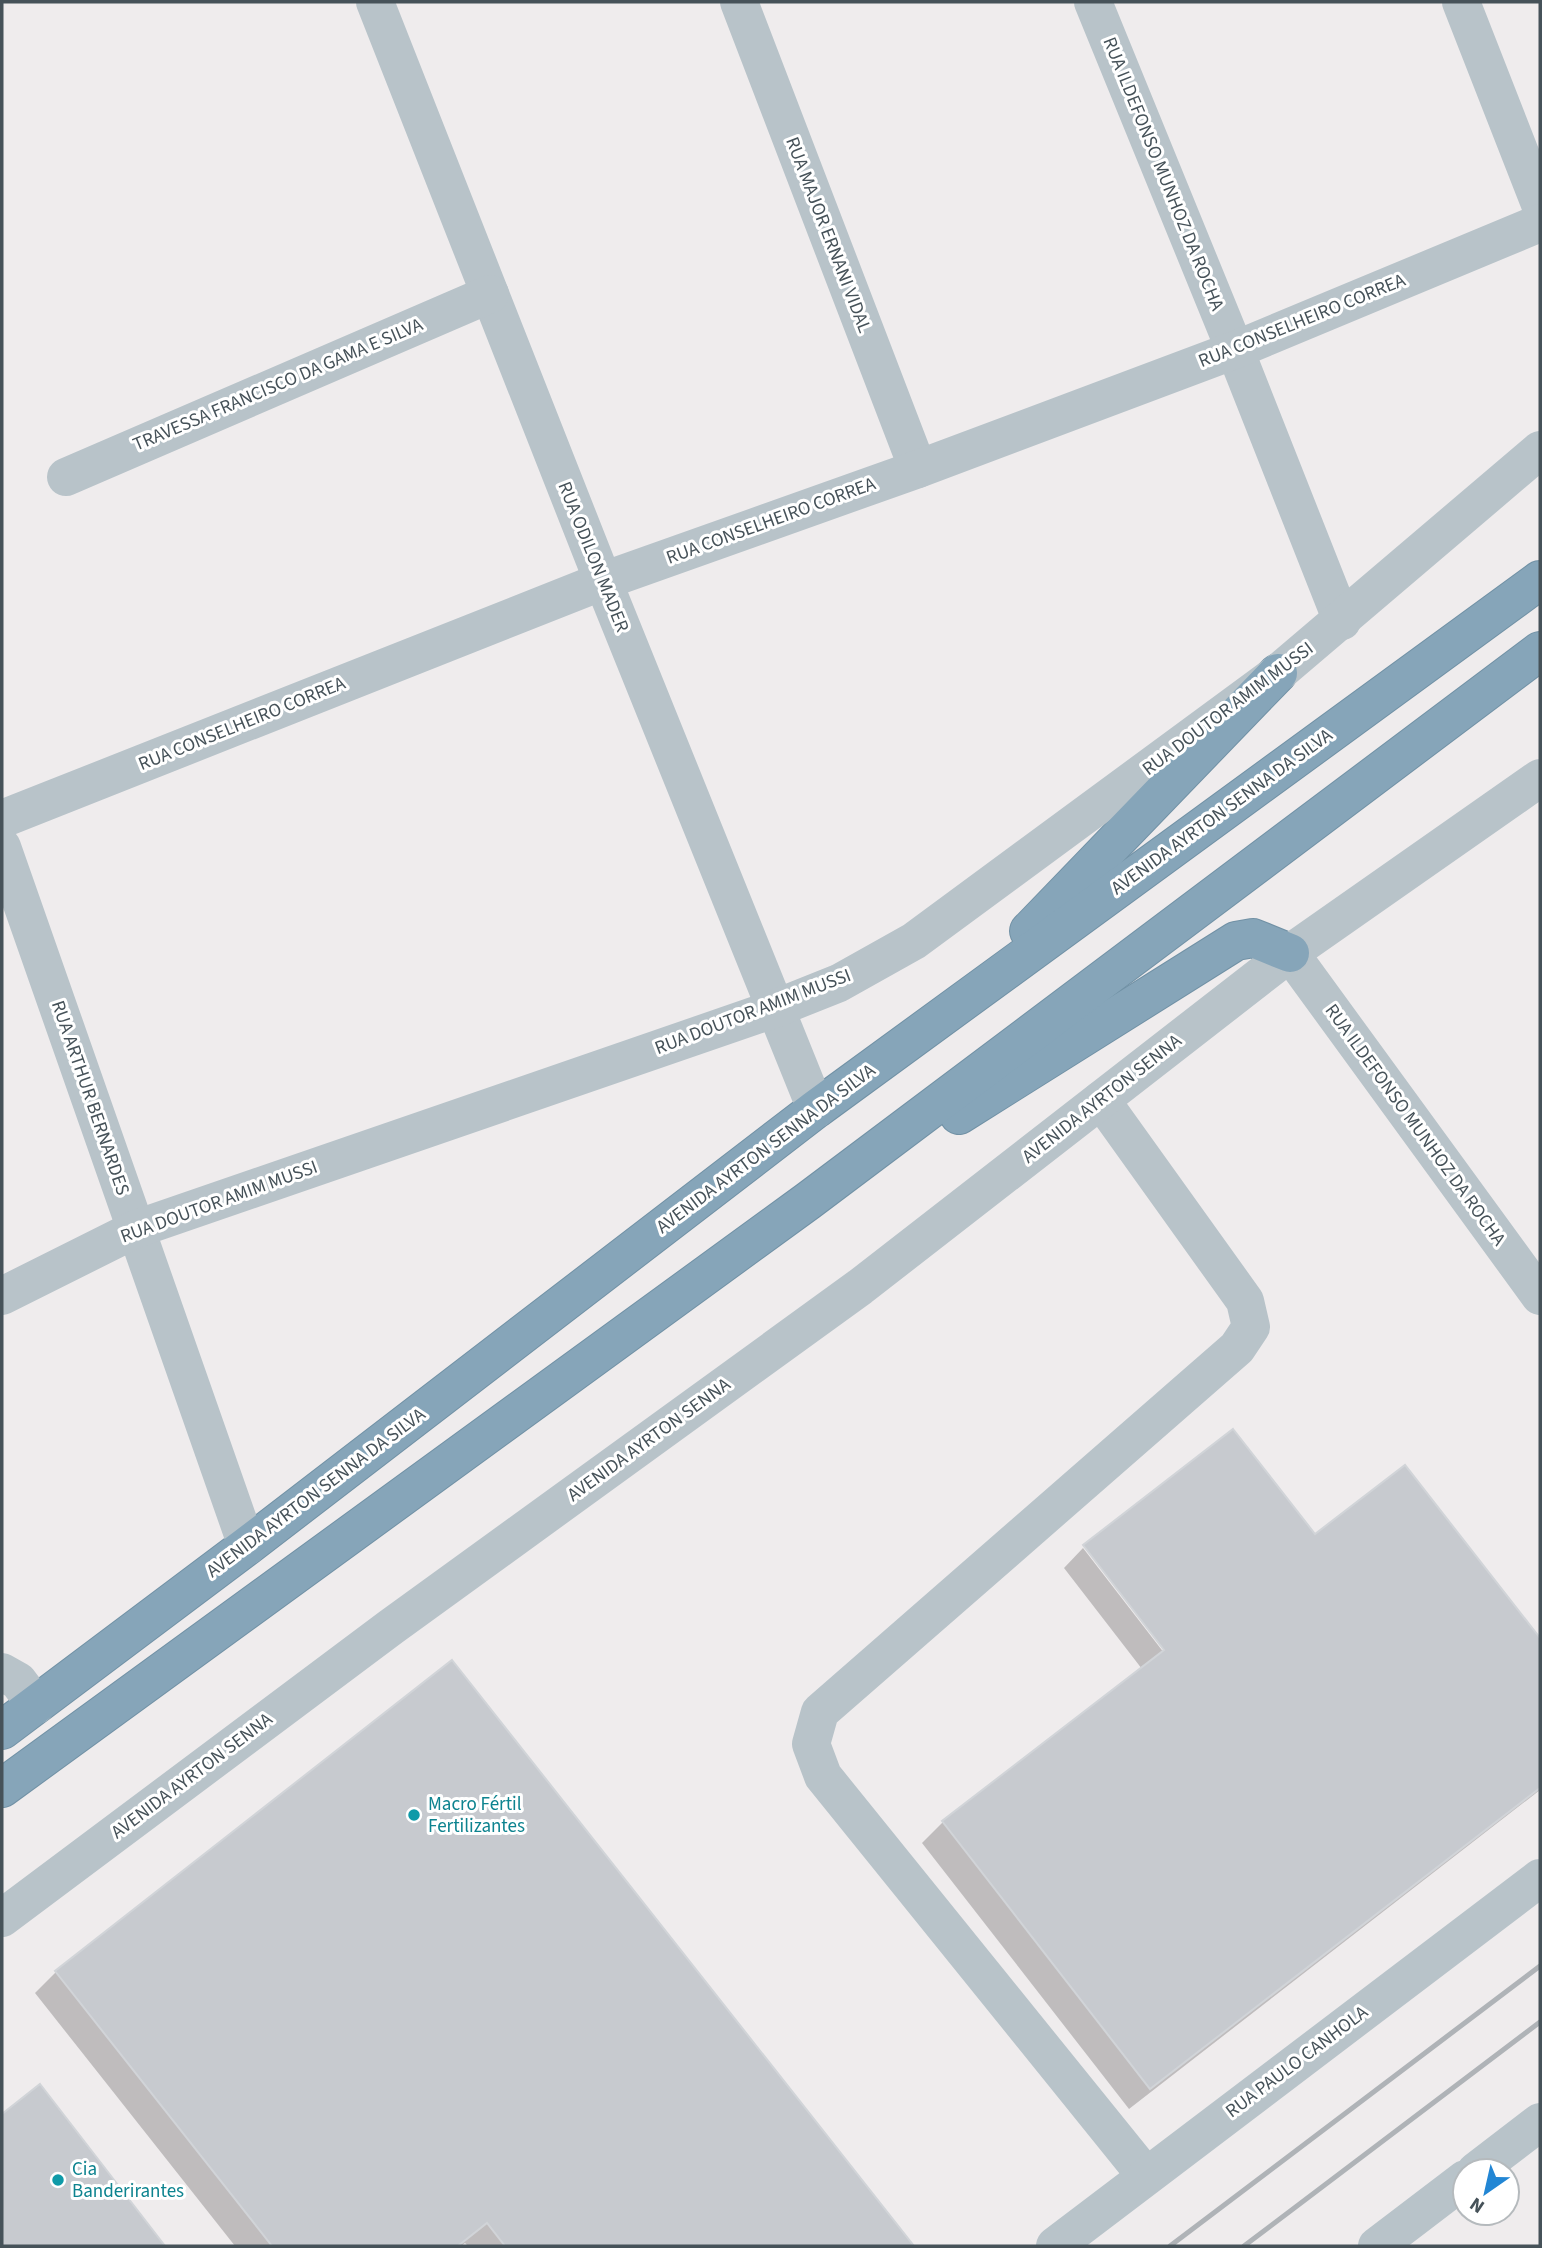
<svg xmlns="http://www.w3.org/2000/svg" width="1542" height="2248" viewBox="0 0 1542 2248" font-family="'Source Sans 3',sans-serif">
	<style>
		.shadow { fill: #0003 }
		.building { fill: #c7cacf; stroke: #d1d4d8; stroke-width: 2 }
		.lines { fill: none; stroke-linecap: round; stroke-linejoin: round }
		.highway-casing { stroke: #7191a5; stroke-width: 40 }
		.minor { stroke: #b8c3c9; stroke-width: 38 }
		.highway { stroke: #86a5b9; stroke-width: 38 }
		.rail { stroke: #afb3b7; stroke-width: 5 }
		.culture-dot { fill: #0f9aa8; stroke: #fff; stroke-width: 2.5 }
		.labels { text-anchor: middle; dominant-baseline: central; stroke-width: 6; stroke-linejoin: round; paint-order: stroke }
		.street-label { font-size: 19px; fill: #465259; stroke: #fff }
		.culture-label { font-size: 19px; fill: #0d838f; stroke: #fff; text-anchor: start }
	</style>
	<rect width="100%" height="100%" fill="#efeced"/>
	<g class="shadow">
		<polygon points="1405,1467 1540,1641 1540,1790 1129,2109 922,1843 943,1822 1142,1669 1064,1568 1083,1548 1168,1658 1315,1537"/>
		<polygon points="452,1662 912,2246 468,2246 465,2243 461,2246 235,2246 35,1993 56,1972"/>
		<polygon points="40,2087 163,2246 2,2246 2,2116"/>
	</g>
	<g class="building">
		<polygon points="1233,1429 1315,1534 1405,1465 1540,1638 1540,1788 1150,2089 942,1821 1164,1650 1083,1545"/>
		<polygon points="452,1660 914,2246 505,2246 487,2223 458,2246 272,2246 55,1971"/>
		<polygon points="40,2084 165,2246 2,2246 2,2114"/>
	</g>
	<g class="lines">
		<g class="highway-casing">
			<g id="highway">
				<polyline points="1029,931 1278,673"/>
				<polyline points="959,1115 1236,941 1253,938 1290,953"/>
				<polyline points="2,1730 247,1546 816,1109 1540,580"/>
				<polyline points="2,1788 808,1201 1540,651"/>
			</g>
		</g>
		<g class="minor">
			<polyline points="375,2 603,581 816,1109"/>
			<polyline points="739,2 918,469"/>
			<polyline points="1093,2 1235,350 1342,621"/>
			<polyline points="1461,2 1540,204"/>
			<polyline points="66,477 490,294"/>
			<polyline points="2,819 603,581 918,469 1235,350 1540,223"/>
			<polyline points="2,847 247,1546"/>
			<polyline points="1290,953 1540,1296"/>
			<polyline points="1101,1100 1245,1301 1251,1327 1237,1348 820,1712 811,1744 823,1776 1146,2176"/>
			<polyline points="2,1296 136,1229 774,1009 839,983 914,941 1278,673 1540,450"/>
			<polyline points="2,1672 18,1681 36,1705"/>
			<polyline points="2,1918 391,1627 860,1287 1290,953 1540,778"/>
			<polyline points="1476,2171 1540,2122"/>
			<polyline points="1055,2246 1540,1878"/>
			<polyline points="1377,2246 1465,2179"/>
		</g>
		<use href="#highway" class="highway"/>
		<g class="rail">
			<polyline points="1170,2246 1540,1966"/>
			<polyline points="1244,2246 1540,2022"/>
		</g>
	</g>
	<g class="culture-dot">
		<circle cx="414" cy="1815" r="7"/>
		<circle cx="58" cy="2180" r="7"/>
	</g>
	<g class="labels">
		<g class="street-label">
			<text transform="translate(1163 174) rotate(68)">RUA ILDEFONSO MUNHOZ DA ROCHA</text>
			<text transform="translate(828 235) rotate(69)">RUA MAJOR ERNANI VIDAL</text>
			<text transform="translate(1302 321) rotate(-22)">RUA CONSELHEIRO CORREA</text>
			<text transform="translate(278 385) rotate(-23)">TRAVESSA FRANCISCO DA GAMA E SILVA</text>
			<text transform="translate(771 521) rotate(-20)">RUA CONSELHEIRO CORREA</text>
			<text transform="translate(593 557) rotate(68)">RUA ODILON MADER</text>
			<text transform="translate(1228 709) rotate(-37)">RUA DOUTOR AMIM MUSSI</text>
			<text transform="translate(242 724) rotate(-22)">RUA CONSELHEIRO CORREA</text>
			<text transform="translate(1222 812) rotate(-36)">AVENIDA AYRTON SENNA DA SILVA</text>
			<text transform="translate(753 1012) rotate(-21)">RUA DOUTOR AMIM MUSSI</text>
			<text transform="translate(90 1098) rotate(71)">RUA ARTHUR BERNARDES</text>
			<text transform="translate(1102 1099) rotate(-38)">AVENIDA AYRTON SENNA</text>
			<text transform="translate(1415 1125) rotate(54)">RUA ILDEFONSO MUNHOZ DA ROCHA</text>
			<text transform="translate(766 1149) rotate(-37)">AVENIDA AYRTON SENNA DA SILVA</text>
			<text transform="translate(219 1202) rotate(-20)">RUA DOUTOR AMIM MUSSI</text>
			<text transform="translate(649 1440) rotate(-36)">AVENIDA AYRTON SENNA</text>
			<text transform="translate(316 1493) rotate(-37)">AVENIDA AYRTON SENNA DA SILVA</text>
			<text transform="translate(192 1776) rotate(-37)">AVENIDA AYRTON SENNA</text>
			<text transform="translate(1297 2062) rotate(-37)">RUA PAULO CANHOLA</text>
		</g>
		<g class="culture-label">
			<text x="428" y="1804">Macro Fértil<tspan x="428" dy="22">Fertilizantes</tspan></text>
			<text x="72" y="2169">Cia<tspan x="72" dy="22">Banderirantes</tspan></text>
		</g>
	</g>
	<rect width="1542" height="2248" fill="none" stroke="#465259" stroke-width="7"/>
	<g transform="translate(1486 2192) rotate(214)"><circle r="33" fill="#ffffff" stroke="#b5babd" stroke-width="2"/>
	<path d="M0-5L12 26L0 18L-12 26Z" fill="#2286d4"/>
	<text y="-10" font-size="19" font-weight="bold" text-anchor="middle" fill="#465259">N</text>
	</g>
</svg>
